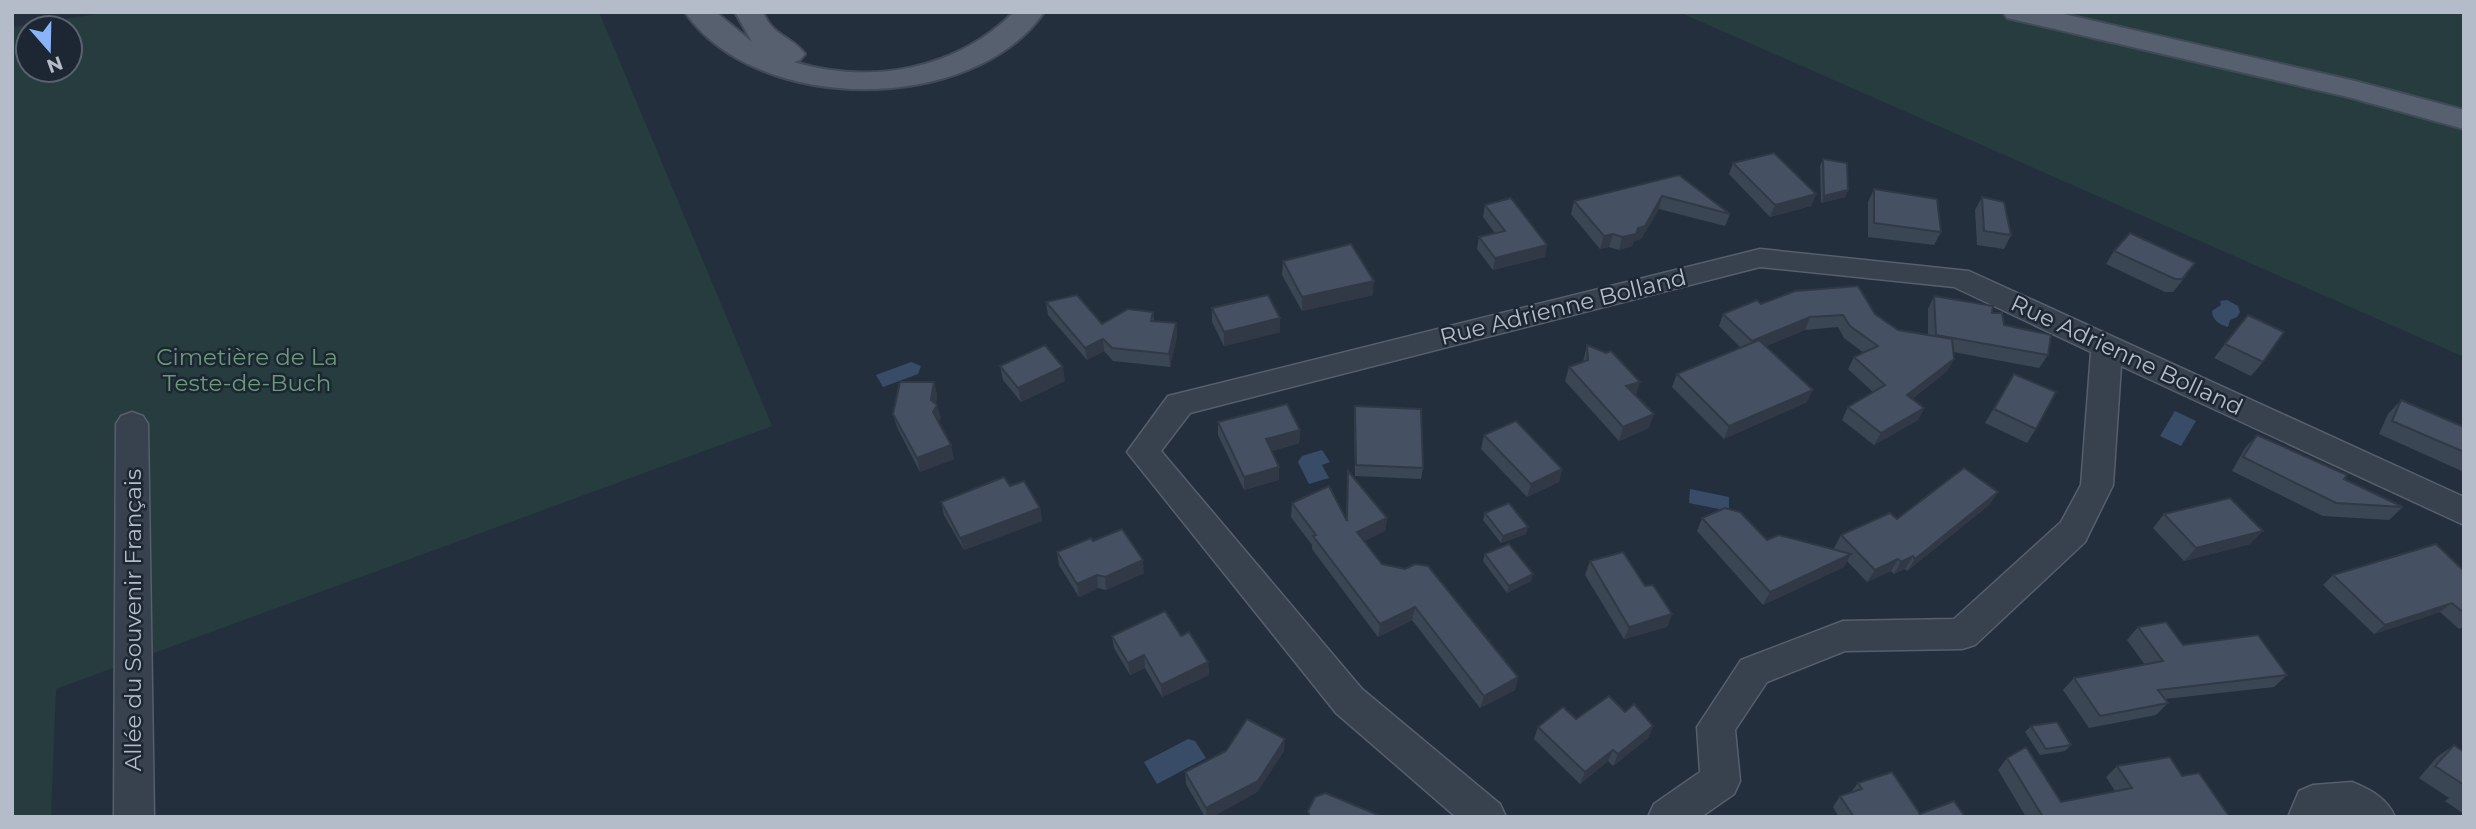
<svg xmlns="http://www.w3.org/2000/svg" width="2476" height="829" viewBox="0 0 2476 829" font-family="Montserrat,sans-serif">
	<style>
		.green { fill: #263c3f; fill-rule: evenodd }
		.water { fill: #394c67 }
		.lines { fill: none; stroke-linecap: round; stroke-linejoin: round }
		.street-casing { stroke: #565f6c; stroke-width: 3 }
		.primary-casing { stroke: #414a57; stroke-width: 4 }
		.street { fill: #38414e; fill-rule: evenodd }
		.primary { fill: #56606e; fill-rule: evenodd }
		.wall { fill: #3b4654 }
		.shaded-wall { fill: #303945 }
		.building { fill: #455162; stroke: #303945; stroke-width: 2 }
		.labels { text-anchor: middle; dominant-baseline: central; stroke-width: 5; stroke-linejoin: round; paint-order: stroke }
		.street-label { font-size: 23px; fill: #b4bcc9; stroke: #1d2633 }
		.park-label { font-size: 23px; fill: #6b9a76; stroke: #1d2633 }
	</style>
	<rect width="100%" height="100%" fill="#242f3e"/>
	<g class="green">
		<path d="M110 12H599L772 426 56 689 51 817H12V27ZM28 28H70V70H28Z"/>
		<polygon points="1679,12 2464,12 2464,357"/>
	</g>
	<g class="water">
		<path d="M2227 300 2238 306 2240 312 2237 317 2230 320 2228 327C2220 325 2212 320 2212 311L2221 305 2220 301Z"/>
		<polygon points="911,362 921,366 918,374 883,387 876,375"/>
		<polygon points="2175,411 2196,421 2181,446 2160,436"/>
		<polygon points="1322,450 1330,462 1322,465 1329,478 1309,484 1298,462 1302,456"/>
		<polygon points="1690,489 1729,497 1729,511 1689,503"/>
		<polygon points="1188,739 1195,741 1206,758 1157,784 1144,762"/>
	</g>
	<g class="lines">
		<g class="street-casing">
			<g id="street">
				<polygon points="1760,249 1969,271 2464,497 2464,525 2121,366 2113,485 2085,542 1975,645 1962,649 1845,651 1767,682 1735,730 1740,781 1734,794 1701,817 1648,817 1654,804 1700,772 1697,727 1741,660 1843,621 1954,619 2061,522 2081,485 2091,352 1954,287 1760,267 1190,413 1161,451 1362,689 1500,804 1506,817 1456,817 1336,713 1127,452 1168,396"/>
				<polygon points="132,412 143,416 148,424 154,817 114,817 116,424 121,416"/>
				<path d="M2352 782C2371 790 2387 798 2395 817H2288L2299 791 2313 785Z"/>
			</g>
		</g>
		<g class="primary-casing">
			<g id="primary">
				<path d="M685 12H716L752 42 735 12H763C773 37 792 36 805 54L800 60 794 62C871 85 956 70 1014 12H1044C973 115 756 115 685 12Z"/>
				<polygon points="2003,12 2055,12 2355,81 2464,110 2464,129 2348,97 2007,18"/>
			</g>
		</g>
		<use href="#street" class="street"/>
		<use href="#primary" class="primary"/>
	</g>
	<g class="wall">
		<polygon points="1823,159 1848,190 1845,197 1821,203 1820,166"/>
		<polygon points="1733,163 1816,194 1811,206 1770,217 1729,174"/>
		<polygon points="1679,175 1730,214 1725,226 1659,209 1641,239 1634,241 1632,246 1619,250 1609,247 1600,249 1571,214 1574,201"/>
		<polygon points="1874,189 1941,232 1934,245 1868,237 1868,202"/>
		<polygon points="1982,197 2011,235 2004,249 1977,245 1975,210"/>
		<polygon points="1485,205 1545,257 1493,270 1477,249 1479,237 1495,233 1483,217"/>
		<polygon points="2114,251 2186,276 2173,292 2165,292 2106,264"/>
		<polygon points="1283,261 1373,295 1302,311 1282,275"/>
		<polygon points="1934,296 1992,313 2004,325 2048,355 2039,368 1953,352 1954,359 1947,371 1912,399 1924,408 1918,420 1874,445 1842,420 1848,407 1873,392 1848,369 1854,357 1864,353 1844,338 1838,327 1805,330 1766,346 1807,402 1724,439 1672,387 1677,374 1741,348 1719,326 1723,314 1761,304 1875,314 1898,330 1928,335 1928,309"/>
		<polygon points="1046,302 1102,324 1153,312 1154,321 1176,323 1177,336 1170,367 1113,361 1104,351 1087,360 1048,315"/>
		<polygon points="1212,308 1280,318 1280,332 1224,346 1212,322"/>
		<polygon points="2225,344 2263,362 2251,376 2214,358"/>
		<polygon points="1587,345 1636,396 1649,428 1619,441 1565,381 1569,367 1583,362"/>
		<polygon points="1000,366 1065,381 1021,402 1003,380"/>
		<polygon points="2014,374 2036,429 2027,443 1985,423"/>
		<polygon points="934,382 937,395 936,404 941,418 938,422 954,459 920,472 897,427 893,414"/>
		<polygon points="2401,400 2464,427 2464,472 2379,434 2388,414"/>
		<polygon points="1355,406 1423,468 1421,479 1355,476 1354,417"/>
		<polygon points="1218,422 1300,430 1299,443 1272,451 1279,480 1244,490 1218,435"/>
		<polygon points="1484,435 1562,469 1559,482 1527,497 1481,449"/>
		<polygon points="2257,435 2344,479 2403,507 2389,520 2323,516 2232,471 2245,448"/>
		<polygon points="1348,471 1387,518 1385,531 1364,541 1382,564 1518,677 1515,690 1480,708 1412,620 1378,637 1312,549 1312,545 1291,517 1292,503 1346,519"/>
		<polygon points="1010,486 1040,508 1042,521 964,550 944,515 941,502"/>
		<polygon points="1998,492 1989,505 1907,571 1905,569 1894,574 1891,571 1867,582 1847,561 1844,567 1763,605 1697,531 1702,518 1767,540 1835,549 1834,548 1841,535 1897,519"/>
		<polygon points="1485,513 1526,534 1501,543 1483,520"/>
		<polygon points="2164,514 2250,544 2184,561 2153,528"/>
		<polygon points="1093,541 1144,573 1106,590 1098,588 1079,597 1059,565 1057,552"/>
		<polygon points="1485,554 1533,574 1531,581 1507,593 1483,561"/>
		<polygon points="1590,561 1645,586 1672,614 1667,627 1624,639 1585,575"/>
		<polygon points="2464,571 2464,627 2459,629 2440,612 2374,634 2323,585 2333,575"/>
		<polygon points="2138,627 2183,645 2287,675 2274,687 2165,699 2168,703 2156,715 2089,728 2063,690 2074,678 2145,665 2127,640"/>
		<polygon points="1112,636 1181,636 1208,662 1209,675 1162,697 1145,668 1130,675 1114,648"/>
		<polygon points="1625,712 1653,726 1648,738 1613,766 1608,761 1580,784 1534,739 1538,727 1576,719"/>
		<polygon points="2031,726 2071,745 2065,751 2040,755 2025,732"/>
		<polygon points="2454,745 2464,752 2464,814 2445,801 2449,798 2419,778 2437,757"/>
		<polygon points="1284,751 1257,792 1212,817 1205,817 1186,784 1185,772"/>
		<polygon points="2007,758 2061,802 2115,791 2106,777 2117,766 2182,776 2229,816 2026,817 1998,770"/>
		<polygon points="1858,783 1920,814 1965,817 1839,817 1833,807 1840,796 1851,792"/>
	</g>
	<g class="shaded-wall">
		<polygon points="1848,190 1845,197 1821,203 1824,196"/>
		<polygon points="1816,194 1811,206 1770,217 1775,205"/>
		<polygon points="1662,196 1659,209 1641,239 1634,241 1632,246 1619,250 1622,237"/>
		<polygon points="1613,234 1609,247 1600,249 1604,236"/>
		<polygon points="1547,245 1545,257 1493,270 1495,258"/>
		<polygon points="1374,281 1373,295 1302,311 1302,297"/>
		<polygon points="1810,317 1805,330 1747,353 1752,341"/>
		<polygon points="1280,318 1280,332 1224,346 1224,332"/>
		<polygon points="1176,323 1177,336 1170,367 1169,354"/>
		<polygon points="1103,339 1104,351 1087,360 1085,348"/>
		<polygon points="1954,359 1947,371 1901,407 1907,395"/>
		<polygon points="1063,367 1065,381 1021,402 1018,388"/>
		<polygon points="934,382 937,395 935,408 937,405 941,418 936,425 931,400"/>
		<polygon points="1640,382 1636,396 1626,386"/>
		<polygon points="1813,390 1807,402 1724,439 1729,426"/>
		<polygon points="1924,408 1918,420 1874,445 1881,433"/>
		<polygon points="1654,414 1649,428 1619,441 1623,427"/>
		<polygon points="1300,430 1299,443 1266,452 1266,439"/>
		<polygon points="951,445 954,459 920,472 917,458"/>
		<polygon points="1279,467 1279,480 1244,490 1244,477"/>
		<polygon points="1562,469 1559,482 1527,497 1531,484"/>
		<polygon points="1998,492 1989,505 1907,571 1915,559"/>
		<polygon points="1040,508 1042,521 964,550 960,538"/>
		<polygon points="1387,518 1385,531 1355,545 1357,532"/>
		<polygon points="1528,527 1526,534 1501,543 1503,536"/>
		<polygon points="2263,531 2250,544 2184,561 2196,548"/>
		<polygon points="1851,554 1844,567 1763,605 1770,592"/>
		<polygon points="1913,556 1905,569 1894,574 1901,562"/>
		<polygon points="1898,559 1891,571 1867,582 1875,570"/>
		<polygon points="1143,560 1144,573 1106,590 1105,577"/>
		<polygon points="1533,574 1531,581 1507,593 1509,586"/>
		<polygon points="1097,575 1098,588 1079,597 1077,584"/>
		<polygon points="2452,603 2440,612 2374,634 2385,625"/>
		<polygon points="1415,607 1412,620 1378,637 1380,624"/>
		<polygon points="1672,614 1667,627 1624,639 1629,627"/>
		<polygon points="1144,655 1145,668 1130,675 1128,663"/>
		<polygon points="1208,662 1209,675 1162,697 1161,685"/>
		<polygon points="1518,677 1515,690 1480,708 1484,696"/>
		<polygon points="1653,726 1648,738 1613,766 1618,754"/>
		<polygon points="1285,739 1284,751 1257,792 1212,817 1207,817 1206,808"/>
		<polygon points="1613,750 1608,761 1580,784 1585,772"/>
	</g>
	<g class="building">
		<polygon points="1774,153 1816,194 1775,205 1733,163"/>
		<polygon points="1823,159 1847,163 1848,190 1824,196"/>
		<polygon points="1679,175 1730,214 1662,196 1645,226 1638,228 1636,234 1622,237 1613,234 1604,236 1574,201"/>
		<polygon points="1874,189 1937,199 1941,232 1874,223"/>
		<polygon points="1982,197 2004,202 2011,235 1984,231"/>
		<polygon points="1511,198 1547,245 1495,258 1479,237 1505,231 1485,205"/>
		<polygon points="2130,233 2195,263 2182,279 2175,279 2114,251"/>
		<polygon points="1351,244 1374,281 1302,297 1283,261"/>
		<polygon points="1858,286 1875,314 1898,330 1952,339 1954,359 1907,395 1924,408 1881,433 1848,407 1885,385 1854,357 1878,346 1850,326 1843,315 1810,317 1752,341 1723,314 1757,300 1761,304 1795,291"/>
		<polygon points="1077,295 1102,324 1128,309 1153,312 1151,321 1176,323 1169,354 1112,348 1103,339 1085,348 1046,302"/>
		<polygon points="1268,295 1280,318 1224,332 1212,308"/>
		<polygon points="1934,296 1993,306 1992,313 2002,313 2004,325 2051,335 2048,355 1936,335"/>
		<polygon points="2248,315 2284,332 2263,362 2225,344"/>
		<polygon points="1759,340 1813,390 1729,426 1677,374"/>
		<polygon points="1045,345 1063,367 1018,388 1000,366"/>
		<polygon points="1587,345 1606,353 1611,351 1640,382 1626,386 1654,414 1623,427 1569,367 1588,360"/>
		<polygon points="2014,374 2056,392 2036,429 1994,409"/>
		<polygon points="900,382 934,382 931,400 937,405 933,412 951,445 917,458 893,414"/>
		<polygon points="2401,400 2464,427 2464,452 2392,421"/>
		<polygon points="1287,404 1300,430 1266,439 1279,467 1244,477 1218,422"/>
		<polygon points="1355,406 1421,409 1423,468 1356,465"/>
		<polygon points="1516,421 1562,469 1531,484 1484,435"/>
		<polygon points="2257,435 2347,475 2344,479 2403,507 2336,503 2243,457"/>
		<polygon points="1964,468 1998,492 1915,559 1913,556 1901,562 1898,559 1875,570 1841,535 1890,513 1897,519"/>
		<polygon points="1348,471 1387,518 1357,532 1382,564 1405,569 1415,564 1428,566 1518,677 1484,696 1415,607 1380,624 1313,536 1316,535 1292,503 1329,486 1347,521"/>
		<polygon points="1004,477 1010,486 1024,481 1040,508 960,538 941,502"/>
		<polygon points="2230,498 2263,531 2196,548 2164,514"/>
		<polygon points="1509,503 1528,527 1503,536 1485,513"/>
		<polygon points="1725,508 1740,512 1767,540 1779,535 1851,554 1770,592 1702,518"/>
		<polygon points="1122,529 1143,560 1105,577 1097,575 1077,584 1057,552 1091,538 1093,541"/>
		<polygon points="1509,544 1533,574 1509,586 1485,554"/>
		<polygon points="2436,544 2464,571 2464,613 2452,603 2385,625 2333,575"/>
		<polygon points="1623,552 1645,586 1653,585 1672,614 1629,627 1590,561"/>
		<polygon points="1165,611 1181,636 1189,632 1208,662 1161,685 1144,655 1128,663 1112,636"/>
		<polygon points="2166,622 2183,645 2258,635 2287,675 2158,690 2168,703 2100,716 2074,678 2163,661 2138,627"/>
		<polygon points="1609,696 1625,712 1634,704 1653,726 1618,754 1613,750 1585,772 1538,727 1563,707 1576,719"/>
		<polygon points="1247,719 1285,739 1258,781 1206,808 1185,772 1226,751"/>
		<polygon points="2057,722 2071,745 2046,749 2031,726"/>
		<polygon points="2454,745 2464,752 2464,785 2435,766"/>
		<polygon points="2026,747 2061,802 2132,788 2117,766 2170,757 2182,776 2199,773 2229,816 2043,817 2007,758"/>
		<polygon points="1892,772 1920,814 1954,801 1965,817 1854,817 1840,796 1862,789 1858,783"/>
		<polygon points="1325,793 1383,817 1310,817 1308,811 1315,797"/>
	</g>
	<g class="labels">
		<g class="street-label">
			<text transform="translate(1563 307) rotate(-14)">Rue Adrienne Bolland</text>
			<text transform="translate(2127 355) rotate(25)">Rue Adrienne Bolland</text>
			<text transform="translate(133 620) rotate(-90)">Allée du Souvenir Français</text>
		</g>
		<g class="park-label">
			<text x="247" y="357">Cimetière de La<tspan x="247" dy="26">Teste-de-Buch</tspan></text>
		</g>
	</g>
	<rect width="2476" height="829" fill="none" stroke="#b4bcc9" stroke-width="28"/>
	<g transform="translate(49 49) rotate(160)"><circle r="33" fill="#1d2633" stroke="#59626f" stroke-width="2"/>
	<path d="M0-5L12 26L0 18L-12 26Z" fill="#8ab4f8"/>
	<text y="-10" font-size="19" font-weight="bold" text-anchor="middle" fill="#b4bcc9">N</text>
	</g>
</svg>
